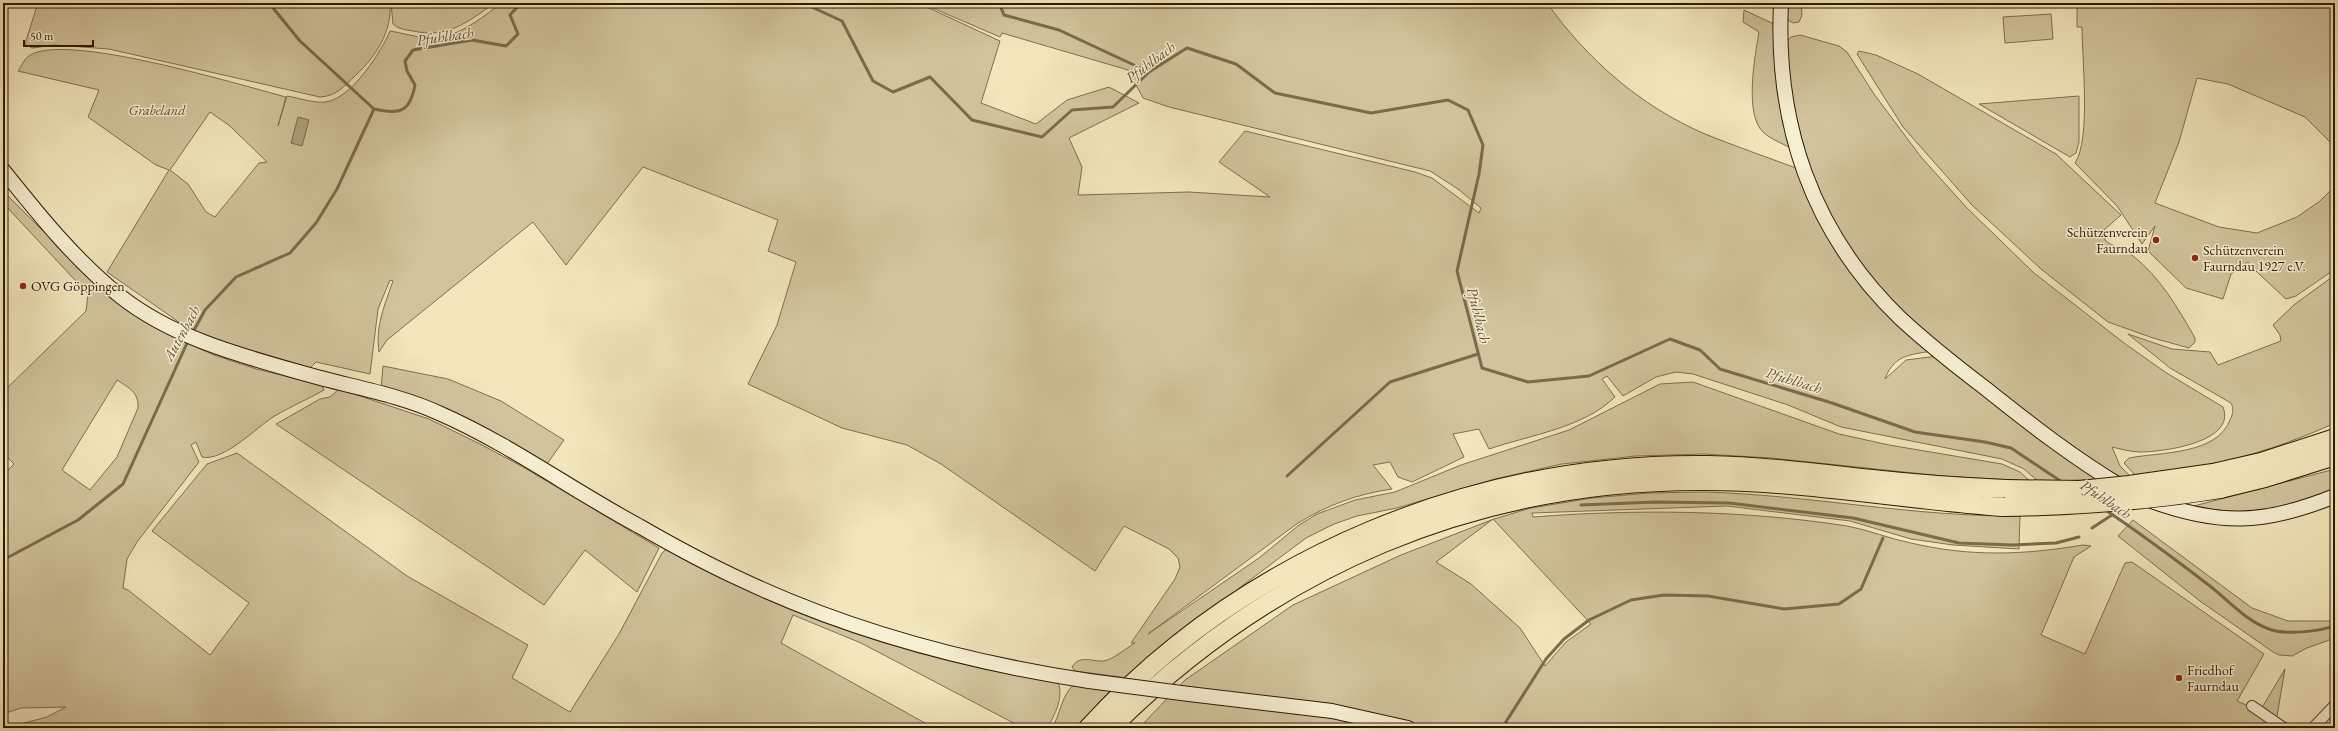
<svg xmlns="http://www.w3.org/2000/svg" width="2338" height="731" viewBox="0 0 2338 731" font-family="'EB Garamond',serif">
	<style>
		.green { fill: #d1c49c; stroke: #806e4f; fill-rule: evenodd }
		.water { fill: #afa17d; stroke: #7b6a4c }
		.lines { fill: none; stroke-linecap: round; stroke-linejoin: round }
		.stream { stroke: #7b6a4c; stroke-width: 3 }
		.street-casing { stroke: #5f4c30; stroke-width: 12 }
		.secondary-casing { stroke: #2e1802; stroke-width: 16 }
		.highway-casing { stroke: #2e1802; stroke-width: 20 }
		.street { stroke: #f7efd3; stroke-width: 10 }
		.secondary { stroke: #f7efd3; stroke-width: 14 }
		.highway { stroke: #f2e7bc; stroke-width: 18 }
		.secondary-bridge-casing { stroke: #2e1802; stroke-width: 16; stroke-linecap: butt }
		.highway-bridge-casing { stroke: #2e1802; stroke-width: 20; stroke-linecap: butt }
		.secondary-bridge { stroke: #f7efd3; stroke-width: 14 }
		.highway-bridge { stroke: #f2e7bc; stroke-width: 18 }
		.poi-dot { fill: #8f2418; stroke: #f7efd3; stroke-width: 1.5 }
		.labels { text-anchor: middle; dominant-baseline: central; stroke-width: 3; stroke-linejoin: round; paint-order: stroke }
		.park-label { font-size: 14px; font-style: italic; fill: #5f4c30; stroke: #f7efd3 }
		.poi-label { font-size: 14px; fill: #2e1802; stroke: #f7efd3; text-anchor: start }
		.water-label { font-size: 15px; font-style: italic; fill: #624f33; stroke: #f7efd3 }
	</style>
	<rect width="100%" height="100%" fill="#f2e7bc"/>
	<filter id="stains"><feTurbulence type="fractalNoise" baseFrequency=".005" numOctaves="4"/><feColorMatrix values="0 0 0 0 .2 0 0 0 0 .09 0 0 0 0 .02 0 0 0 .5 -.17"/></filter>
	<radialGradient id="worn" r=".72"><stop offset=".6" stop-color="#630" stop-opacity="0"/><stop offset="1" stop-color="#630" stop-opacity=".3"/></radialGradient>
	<g class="green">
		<path d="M38 3H390C392 32 376 56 356 75 344 86 337 96 320 97L109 49 55 45 32 48 25 44Z"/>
		<path d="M391 3H495C467 22 448 39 413 31 406 30 399 29 393 24Z"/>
		<path d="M502 3H918L1000 41 981 103 1036 124 1067 100 1109 87 1139 103 1069 138 1082 167 1078 195 1189 192 1270 197 1219 162 1245 131 1415 172 1432 178 1479 213 1481 208 1458 189 1430 171 1169 107 1143 98 1128 70 1002 33 1000 37 921 3H1547C1587 59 1640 106 1705 134 1735 146 1766 157 1796 168 1811 203 1824 236 1847 267 1870 298 1903 324 1932 351 1909 355 1894 355 1885 379L1906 360 1938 356 2101 479 2039 482 2024 469 2002 459 1841 427 1788 405 1693 374 1676 372 1656 377 1623 396 1607 376 1602 379 1615 397C1583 428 1530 435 1489 449L1479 429 1453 434 1464 457 1412 482 1398 477 1390 462 1373 465 1392 489C1357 494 1328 505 1298 523L1148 634 1259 558 1299 525 1317 514 1355 500 1395 492 1461 465 1569 430 1660 384 1693 382 1839 434 1889 445 2002 464 2020 472 2030 481 1942 476 1771 458 1703 454 1636 456 1562 464 1495 479 1397 508 1357 516 1334 524 1306 538 1242 586 1128 678 1075 671 1072 667C1080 654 1092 662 1104 661 1114 659 1126 648 1135 643H1131L1175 579 1180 567 1178 558 1169 549 1124 526 1095 571 941 464 907 445 842 428 748 384 777 325 796 262 768 251 778 220 643 167 566 265 533 222 387 340 379 352C375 327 385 304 393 281L390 280 378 309 370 374 316 362 310 368 196 334 107 272 169 170 156 165 88 117 99 90 18 71C21 67 24 59 29 56 63 31 240 85 286 97L278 126 287 96C300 98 317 105 330 101 354 94 381 52 390 31 403 33 415 37 427 38 454 41 481 18 502 3ZM210 112 230 126 267 162 259 163 215 217 206 212 188 184 170 170Z"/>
		<polygon points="1786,3 1801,3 1802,15 1799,22 1793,23 1788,20"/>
		<path d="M2077 3H2335V147L2305 117 2228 84 2197 78 2179 142 2155 203 2219 227 2257 233 2297 217 2320 201 2335 186V269L2296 296 2286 299 2258 273 2248 262 2231 274 2223 299 2186 288 2148 251 2155 226 2142 244 2117 206 2075 163C2091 140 2082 58 2082 27H2077Z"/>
		<path d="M1744 10 1776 25 1790 148C1782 143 1770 139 1763 132 1744 114 1755 56 1759 32L1743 22Z"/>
		<polygon points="2051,14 2053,39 2005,43 2003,17"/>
		<path d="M1800 35 1839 46 1847 52 1874 94 1921 157 1967 208 2034 273 2124 343 2165 372 2223 407C2237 442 2163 452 2140 452 2131 452 2121 449 2112 447L2120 466 2130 476 2115 478 2070 446 1985 379 1945 351 1903 315 1856 261 1817 193 1791 112 1785 43 1791 37Z"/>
		<path d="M1859 51 1876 55 1918 74 2056 154 2121 215 2104 230 2105 240C2113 248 2124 248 2132 255 2160 277 2178 308 2195 338V342L2189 348 2153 338 2108 322 2041 269 1972 205 1903 127 1857 54Z"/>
		<polygon points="2079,96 2079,142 2076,153 2070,157 1979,104"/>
		<path d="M3 191 106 294 175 337 214 355 256 369 322 385 324 390C307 400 289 407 273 417 256 428 223 462 202 457L196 442 191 445 199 462 137 542 127 559 123 588 128 590 210 655 249 603 152 531 207 464 237 453 407 576 528 645 512 678 570 712 619 634 662 553 669 547 759 591 1058 682C1064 697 1055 715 1047 728H1023L861 643 793 615 781 643 934 728H5L47 717 66 707 21 708 3 714V475L14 464 3 453V392L86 311 88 294 3 203ZM117 380C129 388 139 392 138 408L117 457 90 490 62 470Z"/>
		<path d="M2335 275V423C2269 453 2207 469 2135 475L2124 463 2129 458C2160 452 2217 455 2230 420 2233 414 2234 409 2231 403L2170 368 2128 334 2172 349 2210 352 2218 365 2281 341 2280 335 2273 325 2295 304Z"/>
		<polygon points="383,366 448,379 501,401 564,440 547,464 381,388"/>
		<polygon points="339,389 429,419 482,445 523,467 659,548 637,592 585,550 544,605 276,424 320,399 330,397"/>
		<polygon points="2335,469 2335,491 2272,512 2221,512 2194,506"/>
		<path d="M1704 492C1810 495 1914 517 2020 516L2019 549 1953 545 1911 539 1850 521 1727 506 1532 513 1533 517C1637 509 1744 510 1847 526 1869 530 1890 539 1911 543 1970 557 2024 555 2083 545L2091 546 2074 557 2041 635 2085 654 2125 563 2132 562 2264 654 2237 701 2260 711 2285 669 2275 728H1139L1185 680 1293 605 1401 555 1494 519 1531 508 1592 498 1649 493ZM1493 519 1591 624 1566 642 1545 666 1520 628 1471 584 1436 562Z"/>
		<polygon points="2133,520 2252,608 2288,621 2330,621 2335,619 2335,638 2307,648 2292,656 2279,655 2273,652 2200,601 2118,536"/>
		<path d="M1074 685 1110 691 1075 728H1052C1060 716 1062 693 1074 685Z"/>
	</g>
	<polygon class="water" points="298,117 309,120 302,146 291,143"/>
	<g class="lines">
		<g class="stream">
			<path d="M269 3 300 41 374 109C400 115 410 112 415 85L407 71 405 61 413 50 472 40 506 46 518 34 510 15 521 3"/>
			<polyline points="541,3 560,6 563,3"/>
			<polyline points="803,3 842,21 873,81 893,92 930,77 972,120 1042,137 1072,110 1113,107 1149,72 1187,48 1236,64 1275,93 1371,113 1448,100 1468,110 1483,145 1479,174 1457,271 1482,368 1528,382 1589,376 1670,339 1700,350 1720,369 1832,403 1915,432 1985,442 2011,448 2062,482"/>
			<polyline points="999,3 1004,15 1059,30 1149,72"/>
			<polyline points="3,4 4,3"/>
			<polyline points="192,334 205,310 236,277 290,253 316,223 337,189 374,109"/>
			<polyline points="1287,476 1390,382 1478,354"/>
			<polyline points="1581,505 1656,502 1729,503 1853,518 1959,543 2013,545 2056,543 2079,537"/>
			<path d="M2104 509C2140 533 2176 560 2210 586 2230 602 2245 620 2269 629 2283 635 2321 632 2335 625"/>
			<polyline points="2092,528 2112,515"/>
			<polyline points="3,560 78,520 123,484 188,341"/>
			<polyline points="1502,728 1546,659 1564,639 1589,620 1631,600 1664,595 1708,596 1784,609 1839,604 1861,589 1883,538"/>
		</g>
		<g class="street-casing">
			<g id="street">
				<polyline points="2252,706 2284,728"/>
				<polyline points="2313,728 2335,705"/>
			</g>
		</g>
		<g class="secondary-casing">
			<g id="secondary">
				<path d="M1781 3C1775 124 1812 233 1900 318 1927 343 1956 366 1985 388 2030 424 2075 459 2124 488"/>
				<path d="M3 170C39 215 75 260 120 296 173 338 242 356 306 374 351 387 398 394 441 414 511 445 572 490 639 526 672 545 707 564 742 580 850 631 971 663 1089 681"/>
				<path d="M2146 499C2218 526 2264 525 2335 496"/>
				<polyline points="1189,694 1332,711 1408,728"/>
			</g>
		</g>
		<g class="highway-casing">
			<g id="highway">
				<polyline points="2213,473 2261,462 2335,438"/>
				<polyline points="2220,489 2265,478 2335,456"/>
				<path d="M1088 728C1245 556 1476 462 1708 465 1763 466 1817 473 1872 479 1917 484 1961 487 2006 489"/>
				<path d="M1111 728C1274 566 1474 480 1705 481 1804 481 1904 500 2003 507"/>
			</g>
		</g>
		<use href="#street" class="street"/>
		<use href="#secondary" class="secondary"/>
		<use href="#highway" class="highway"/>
		<g class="secondary-bridge-casing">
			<polyline id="secondary-bridge" points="1089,681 1189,694"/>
		</g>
		<g class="highway-bridge-casing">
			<g id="highway-bridge">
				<polyline points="2006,489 2080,490 2129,485 2213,473"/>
				<path d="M2003 507C2079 506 2146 501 2220 489"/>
			</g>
		</g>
		<use href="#secondary-bridge" class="secondary-bridge"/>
		<use href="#highway-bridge" class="highway-bridge"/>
	</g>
	<g class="poi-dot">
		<circle cx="2156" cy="240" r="4"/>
		<circle cx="2195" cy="258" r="4"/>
		<circle cx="23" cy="286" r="4"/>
		<circle cx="2179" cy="678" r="4"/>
	</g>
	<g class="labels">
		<g class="park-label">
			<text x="157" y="110">Grabeland</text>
		</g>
		<g class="poi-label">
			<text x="2148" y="232" text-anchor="end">Schützenverein<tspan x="2148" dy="16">Faurndau</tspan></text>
			<text x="2203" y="250">Schützenverein<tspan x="2203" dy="16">Faurndau 1927 e.V.</tspan></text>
			<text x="31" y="286">OVG Göppingen</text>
			<text x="2187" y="670">Friedhof<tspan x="2187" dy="16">Faurndau</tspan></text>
		</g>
		<g class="water-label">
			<text transform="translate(445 36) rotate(-8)">Pfuhlbach</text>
			<text transform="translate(1150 62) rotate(-37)">Pfuhlbach</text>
			<text transform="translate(1479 315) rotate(76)">Pfuhlbach</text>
			<text transform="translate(181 333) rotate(-61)">Autenbach</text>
			<text transform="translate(1794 380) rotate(17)">Pfuhlbach</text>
			<text transform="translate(2106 499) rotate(34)">Pfuhlbach</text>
		</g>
	</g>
	<rect width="2338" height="731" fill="none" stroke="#f2e7bc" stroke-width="16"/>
	<rect x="4" y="4" width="2330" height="723" fill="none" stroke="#2e1802" stroke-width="2"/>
	<rect x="8" y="8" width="2322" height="715" fill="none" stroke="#2e1802"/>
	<path d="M24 40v6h69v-6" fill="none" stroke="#2e1802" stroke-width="2"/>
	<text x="30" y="40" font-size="12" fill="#2e1802" stroke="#f7efd3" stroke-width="3" paint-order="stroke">50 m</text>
	<rect width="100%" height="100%" filter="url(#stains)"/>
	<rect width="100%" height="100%" fill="url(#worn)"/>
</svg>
